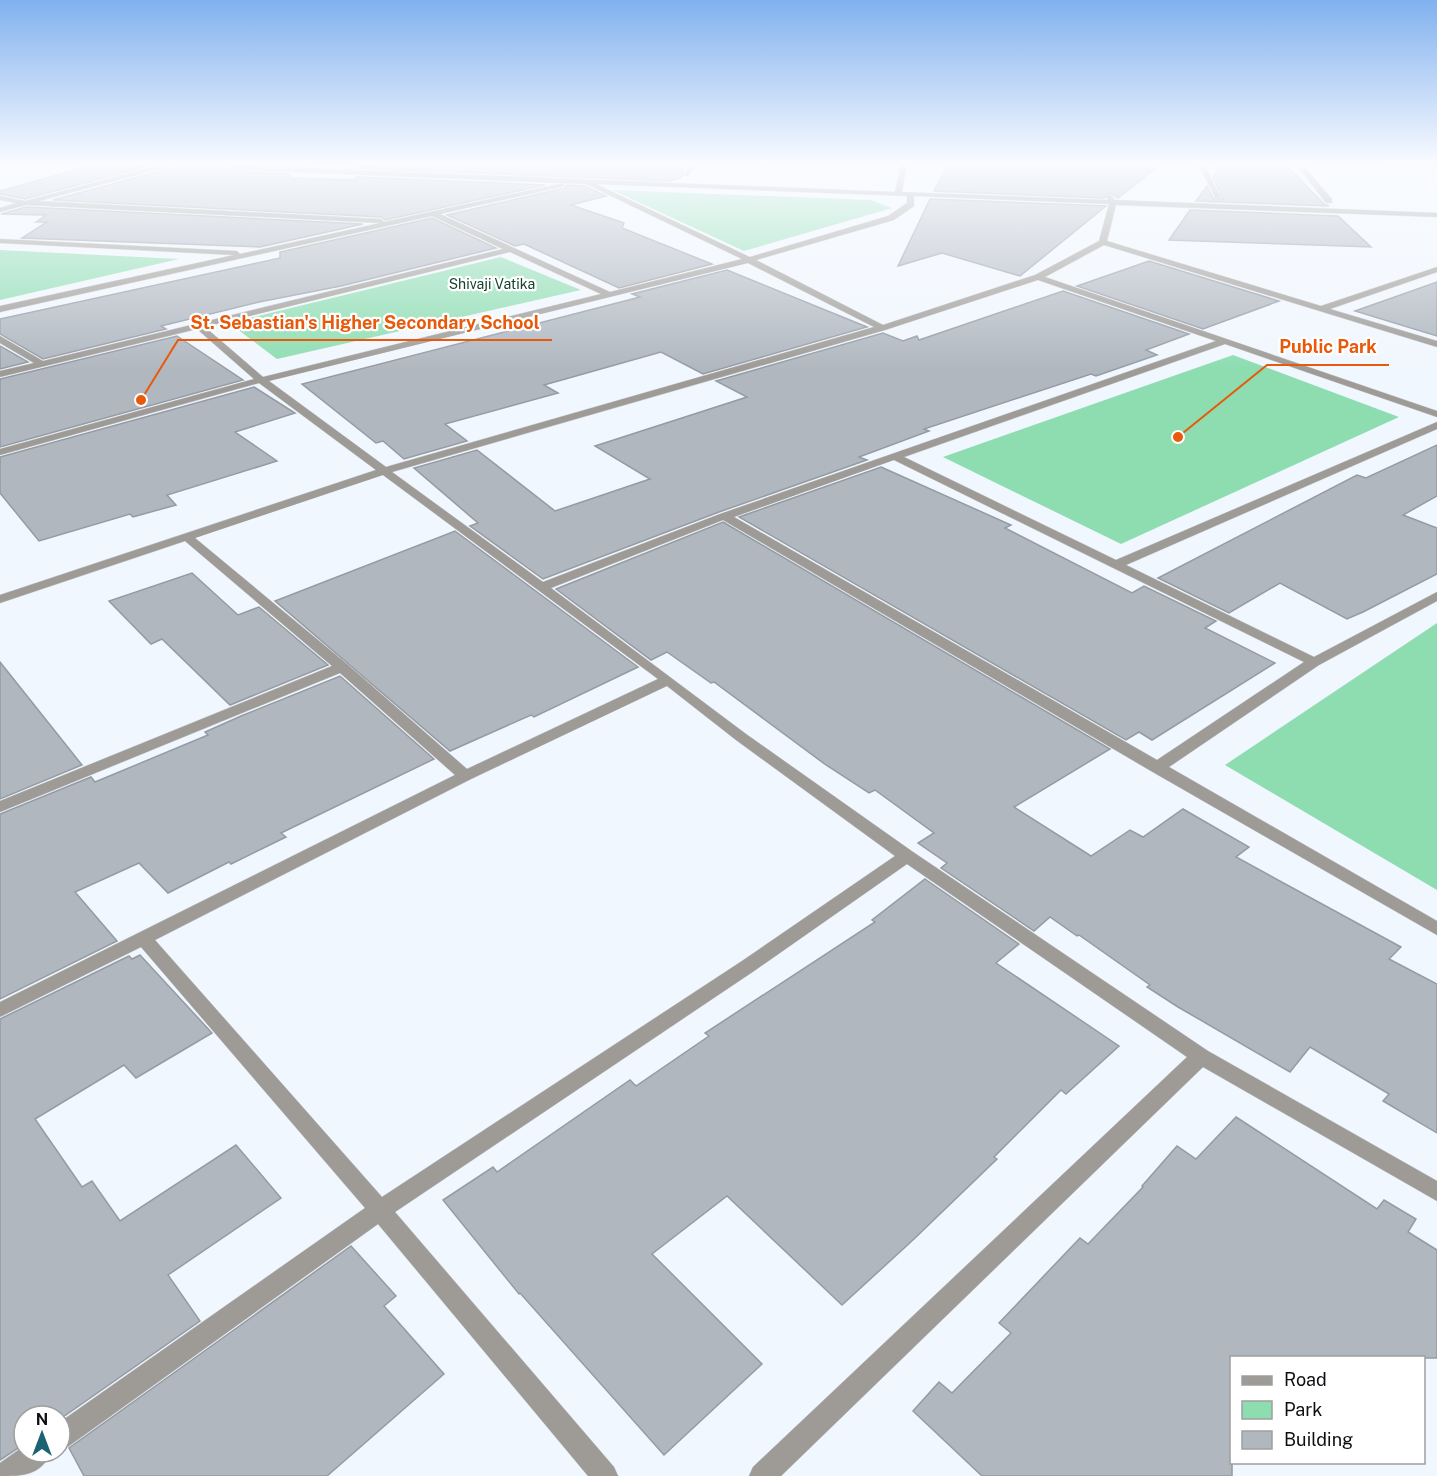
<svg xmlns="http://www.w3.org/2000/svg" width="1437" height="1476" viewBox="0 0 1437 1476" font-family="'Public Sans',sans-serif">
	<style>
		.green { fill: #8dddb1 }
		.building { fill: #b0b7bf; stroke: #949ba3; stroke-width: 1.5 }
		.lines { fill: none; stroke-linecap: round; stroke-linejoin: round }
		.minor-casing { stroke: #ccd2d8; stroke-width: 1 }
		.minor { fill: #9e9b97; fill-rule: evenodd }
		.labels { text-anchor: middle; dominant-baseline: central; stroke-width: 4.5; stroke-linejoin: round; paint-order: stroke }
		.far-park-label { font-size: 14px; fill: #17412c; stroke: #fff }
		.leader { fill: none; stroke: #e8590c; stroke-width: 2 }
		.callout-dot { fill: #e8590c; stroke: #fff; stroke-width: 2 }
		.callout-label { font-size: 18px; text-anchor: middle; font-weight: bold; fill: #e8590c; stroke: #fff; stroke-width: 4.5; stroke-linejoin: round; paint-order: stroke }
	</style>
	<rect width="100%" height="100%" fill="#f1f7fe"/>
	<g class="green">
		<polygon points="612,190 870,200 892,208 744,251"/>
		<polygon points="0,250 179,259 0,300"/>
		<polygon points="501,257 581,290 277,359 229,323"/>
		<polygon points="1233,355 1399,417 1121,544 943,457"/>
		<polygon points="1437,623 1437,890 1225,765"/>
	</g>
	<g class="building">
		<polygon points="97,164 156,164 25,199 0,194 0,191"/>
		<polygon points="180,164 209,164 211,166 244,172 290,174 290,178 356,180 356,177 545,185 385,220 381,217 53,200 179,166"/>
		<polygon points="357,164 682,164 683,173 682,177 670,181 357,168"/>
		<polygon points="948,164 1161,164 1118,198 1110,193 1104,198 934,191"/>
		<polygon points="1222,164 1285,164 1324,204 1329,206 1196,201 1207,186 1213,198 1223,199 1213,177"/>
		<polygon points="567,185 585,186 606,196 571,205 624,223 622,228 712,264 619,288 524,244 515,246 447,215 565,188"/>
		<polygon points="930,199 1106,206 1020,276 942,253 898,266"/>
		<polygon points="26,207 363,224 260,247 22,238 47,222 36,222 46,215 1,214"/>
		<polygon points="1190,210 1338,216 1371,247 1169,240"/>
		<polygon points="432,218 496,248 341,286 259,302 161,326 166,329 43,359 0,334 0,319 280,258 280,252"/>
		<polygon points="1149,261 1279,301 1203,329 1077,286"/>
		<polygon points="727,270 867,327 703,374 661,352 544,385 558,393 445,424 467,441 404,459 383,441 376,443 302,384 640,297 632,294"/>
		<polygon points="1437,282 1437,336 1355,311"/>
		<polygon points="1063,291 1189,334 1146,350 1157,355 1096,376 1091,374 924,429 929,431 859,457 867,460 719,512 543,579 470,526 478,523 414,468 477,450 555,511 650,479 595,446 747,397 716,381 883,333 903,341 917,336 919,340"/>
		<polygon points="177,336 243,380 0,447 0,379"/>
		<polygon points="0,346 28,362 0,369"/>
		<polygon points="254,387 295,413 235,432 277,461 167,495 176,505 133,517 130,514 39,541 0,493 0,457"/>
		<polygon points="1437,445 1437,496 1403,515 1437,528 1437,574 1363,612 1347,619 1280,583 1229,613 1158,578 1357,475 1366,478"/>
		<polygon points="881,467 1011,525 1005,528 1132,593 1144,586 1216,621 1205,628 1275,663 1152,740 1139,732 1126,740 739,517"/>
		<polygon points="723,522 1110,749 1014,807 1091,856 1130,830 1143,837 1183,809 1249,847 1236,857 1401,947 1389,959 1437,984 1437,1133 1383,1101 1389,1094 1310,1047 1290,1072 1178,1007 1147,987 1150,985 1079,935 1077,936 1050,917 1034,931 941,868 947,863 918,843 934,833 875,790 869,793 826,765 714,682 711,683 667,652 651,660 556,589"/>
		<polygon points="455,531 638,667 534,717 531,715 450,751 275,601"/>
		<polygon points="192,573 238,615 259,607 328,665 230,705 162,639 151,644 109,601"/>
		<polygon points="0,662 82,765 0,799"/>
		<polygon points="340,676 434,759 281,833 286,837 231,864 229,862 168,893 139,863 75,892 117,941 0,999 0,814 91,777 95,782 208,735 205,732 241,716"/>
		<polygon points="925,879 1019,944 996,963 1119,1046 1066,1094 1061,1090 994,1157 997,1159 914,1239 842,1305 727,1196 652,1254 762,1364 664,1455 520,1293 519,1294 443,1200 493,1167 497,1172 630,1080 636,1086 709,1036 705,1033 875,922 872,920"/>
		<polygon points="140,955 212,1033 136,1078 124,1065 35,1119 82,1187 92,1181 120,1221 236,1145 281,1198 168,1275 200,1321 60,1419 60,1416 24,1416 24,1444 0,1460 0,1019 129,956 132,959"/>
		<polygon points="1236,1117 1377,1209 1384,1200 1416,1219 1408,1232 1437,1250 1437,1358 1232,1358 1232,1476 982,1476 913,1411 939,1382 952,1393 1011,1333 999,1323 1080,1238 1088,1244 1143,1187 1142,1186 1177,1146 1196,1159"/>
		<polygon points="351,1246 396,1296 384,1306 444,1374 327,1476 84,1476 69,1448"/>
	</g>
	<g class="lines">
		<g class="minor-casing">
			<g id="minor">
				<path d="M164 164H178L39 201 381 219 384 222 563 183 565 186 440 214 610 292 742 259 586 184 244 170 211 164 895 192 901 164H907L902 192 1108 200 1106 197 1110 195 1115 200 1437 213V217L1116 205 1107 241 1321 306 1437 267V272L1330 309 1437 341V347L1104 245 1045 277 1437 411V417L1225 344 904 457 1116 560 1437 422V429L1126 565 1314 657 1437 592V601L1319 665 1169 767 1437 921V935L1151 771 723 520 551 588 746 734 913 852 1208 1051 1437 1181V1201L1203 1067 781 1476H749L753 1467 1187 1057 907 864 754 971 395 1212 614 1467 618 1476H588L378 1224 69 1446 60 1450V1422L365 1208 141 947 0 1017V1002L455 775 340 673 0 812V801L332 666 185 541 0 603V595L376 470 259 383 0 455V449L254 379 197 329 0 377V371L34 363 0 343V336L43 361 503 249 432 216 0 312V306L234 255 0 243V239L237 251 240 254 380 223 26 205 0 212V208L16 203 0 200V196L25 201ZM596 184 907 196V203L888 216 750 257ZM914 196 1109 204 1099 241 1035 275 883 325 756 260 894 220 914 206ZM510 252 601 294 263 377 205 327ZM748 263 874 327 386 467 269 381ZM1038 280 1216 341 720 514 543 582 392 472 885 330ZM894 460 1304 662 1157 760 734 517ZM383 475 658 679 467 769 347 664 195 538ZM667 686 736 740 895 856 742 961 382 1197 155 940 471 779Z"/>
				<polygon points="691,164 697,164 688,176 684,176"/>
				<polygon points="1198,164 1204,164 1221,198 1215,197"/>
				<polygon points="1296,164 1302,164 1332,199 1332,203 1326,203"/>
				<polygon points="1382,164 1437,164 1437,167 1385,166"/>
				<path d="M24 1446V1452H51C41 1476 22 1476 0 1476V1463Z"/>
			</g>
		</g>
		<use href="#minor" class="minor"/>
	</g>
	<linearGradient id="sky" x2="0" y2="1"><stop stop-color="#81b1ef"/><stop offset="0.44" stop-color="#f9fbff"/><stop offset="1" stop-color="#f9fbff" stop-opacity="0"/></linearGradient>
	<rect width="1437" height="370" fill="url(#sky)"/>
	<g class="labels">
		<g class="far-park-label">
			<text x="492" y="284">Shivaji Vatika</text>
		</g>
	</g>
	<path class="leader" d="M141 400L178 340H552M1178 437L1267 365H1389"/>
	<g class="callout-dot">
		<circle cx="141" cy="400" r="6"/>
		<circle cx="1178" cy="437" r="6"/>
	</g>
	<g class="callout-label">
		<text x="365" y="329">St. Sebastian's Higher Secondary School</text>
		<text x="1328" y="353">Public Park</text>
	</g>
	<rect x="1230" y="1356" width="195" height="108" fill="#ffffff" stroke="#9e9fa0" stroke-width="1.5"/>
	<rect x="1242" y="1376" width="30" height="9" fill="#9e9b97" stroke="#9e9fa0" stroke-width="1.5"/>
	<text x="1284" y="1386" font-size="18" fill="#0c0e11">Road</text>
	<rect x="1242" y="1401" width="30" height="18" fill="#8dddb1" stroke="#9e9fa0" stroke-width="1.5"/>
	<text x="1284" y="1416" font-size="18" fill="#0c0e11">Park</text>
	<rect x="1242" y="1431" width="30" height="18" fill="#b0b7bf" stroke="#9e9fa0" stroke-width="1.5"/>
	<text x="1284" y="1446" font-size="18" fill="#0c0e11">Building</text>
	<g transform="translate(42 1434)"><circle r="28" fill="#ffffff" stroke="#9e9fa0" stroke-width="1.5"/>
	<path d="M0-4.5L10 22L0 15L-10 22Z" fill="#1b6372"/>
	<text y="-9" font-size="16" font-weight="bold" text-anchor="middle" fill="#0c0e11">N</text>
	</g>
</svg>
